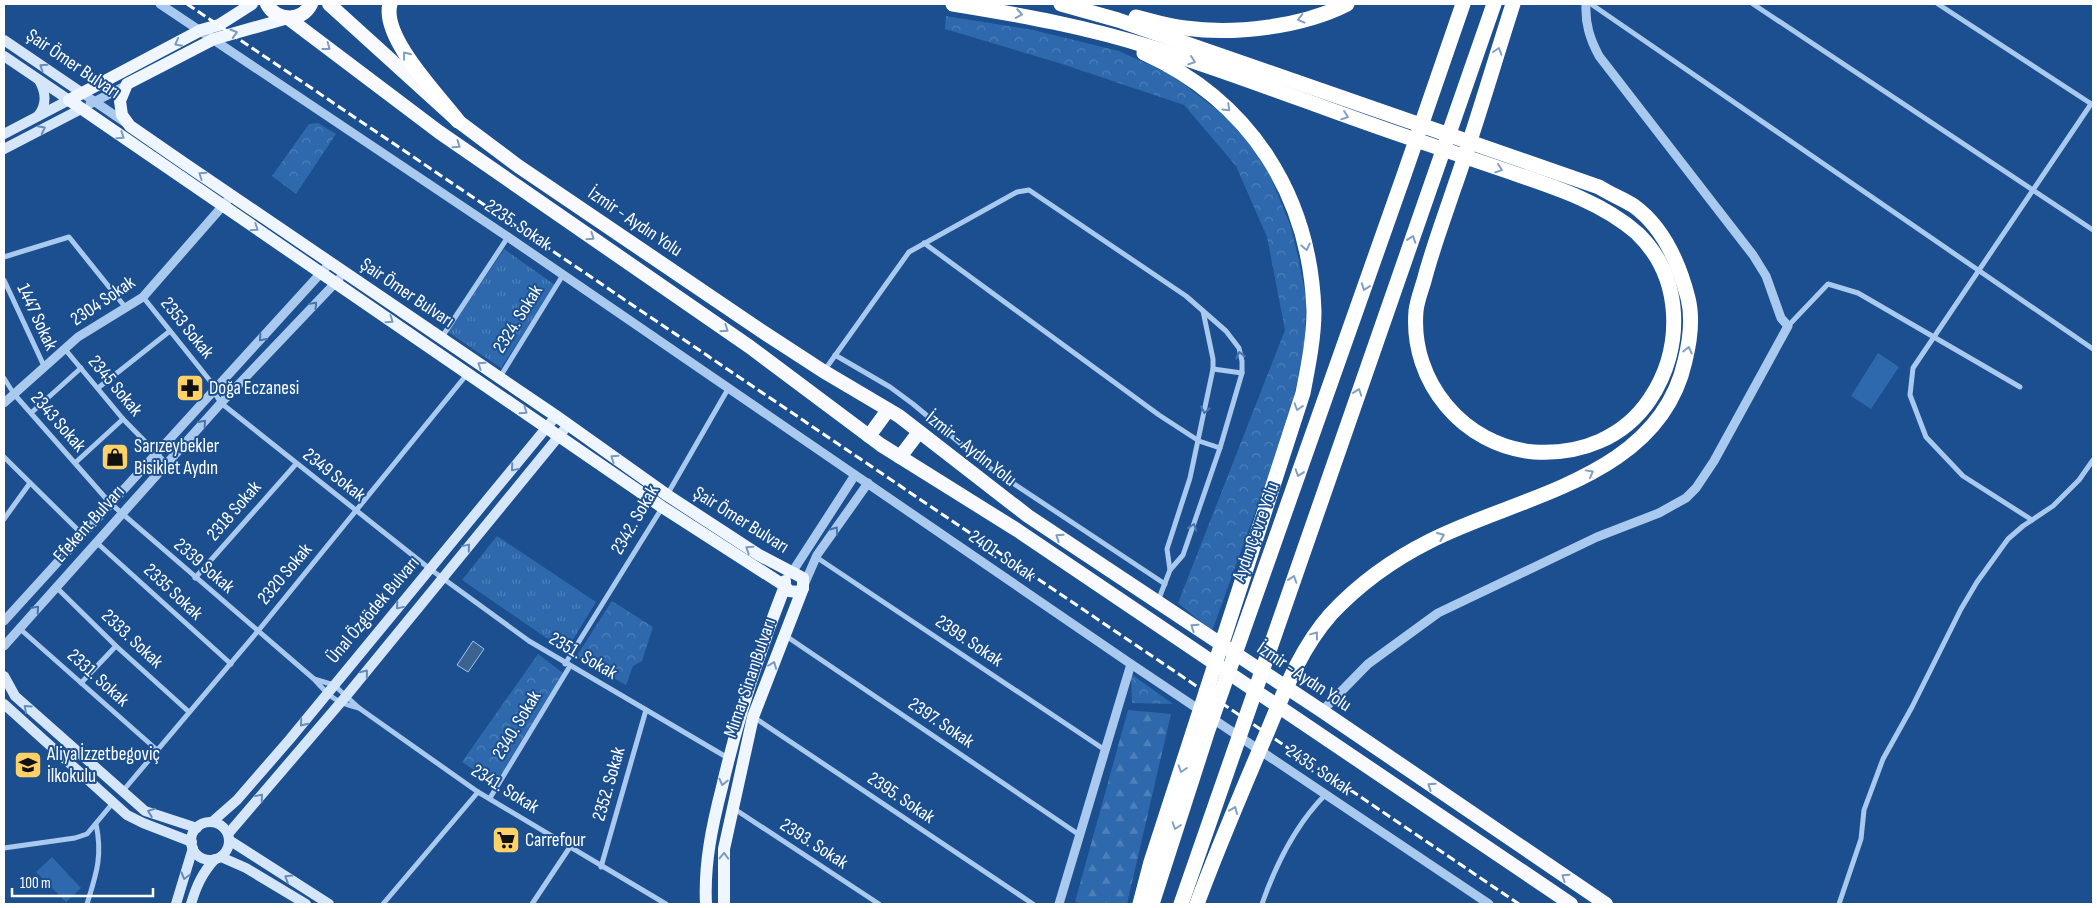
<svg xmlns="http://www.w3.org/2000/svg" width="2097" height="908" viewBox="0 0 2097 908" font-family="'Sofia Sans Condensed',sans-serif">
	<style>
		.grass { fill: url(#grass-tufts) }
		.forest { fill: url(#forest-firs) }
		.park { fill: url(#park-crowns) }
		.garden { fill: #2e69ad }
		.water { fill: #3c6290; stroke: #9cc4f0 }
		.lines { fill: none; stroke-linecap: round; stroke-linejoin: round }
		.pedestrian { stroke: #a9c9ee; stroke-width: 4.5 }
		.minor { stroke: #a9c9ee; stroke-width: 5 }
		.tertiary { stroke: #a9c9ee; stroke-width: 9 }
		.secondary { stroke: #d6e6fa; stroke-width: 10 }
		.primary { stroke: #f0f6ff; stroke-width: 12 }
		.trunk { stroke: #f8faff; stroke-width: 14 }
		.motorway { stroke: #fff; stroke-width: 15 }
		.rail { stroke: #fff; stroke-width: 3; stroke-dasharray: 9 4; stroke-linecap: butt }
		.oneway { stroke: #829ec1 }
		.oneway2 { stroke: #7b9ac1 }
		.oneway3 { stroke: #7e9cc1 }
		.oneway4 { stroke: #668bba }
		.oneway5 { stroke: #4674ac }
		.labels { text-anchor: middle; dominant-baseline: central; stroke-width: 4; stroke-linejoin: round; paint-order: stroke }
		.street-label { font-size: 19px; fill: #fff; stroke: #1b4f8f }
		.poi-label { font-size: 19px; fill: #fff; stroke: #1b4f8f; text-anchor: start }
	</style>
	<defs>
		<pattern id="grass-tufts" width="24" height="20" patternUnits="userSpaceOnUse" patternTransform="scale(1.25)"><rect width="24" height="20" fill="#2e69ad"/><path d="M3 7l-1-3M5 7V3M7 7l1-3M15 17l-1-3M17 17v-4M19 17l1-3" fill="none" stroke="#4d80b9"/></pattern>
		<pattern id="forest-firs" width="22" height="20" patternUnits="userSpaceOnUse" patternTransform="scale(1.25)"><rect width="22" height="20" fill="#2e69ad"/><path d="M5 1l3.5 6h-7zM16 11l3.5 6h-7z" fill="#4d80b9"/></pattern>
		<pattern id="park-crowns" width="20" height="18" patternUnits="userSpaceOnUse" patternTransform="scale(1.25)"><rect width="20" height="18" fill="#2e69ad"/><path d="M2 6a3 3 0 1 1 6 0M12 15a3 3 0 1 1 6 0" fill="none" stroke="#4d80b9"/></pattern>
	</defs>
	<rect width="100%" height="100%" fill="#1b4f8f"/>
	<g class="grass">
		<polygon points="504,249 555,285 501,368 448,332"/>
		<polygon points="497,536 596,602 569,646 561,648 462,580"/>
	</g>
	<polygon class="forest" points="1128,710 1171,714 1127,904 1089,904 1075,902"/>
	<g class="park">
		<polygon points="946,16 1033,30 1119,51 1172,75 1235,124 1265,163 1291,227 1299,261 1306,298 1305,340 1295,392 1269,474 1212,631 1178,603 1285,330 1267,237 1236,166 1184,105 1062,64 945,29"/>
		<polygon points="318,123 336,134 296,194 272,176 309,124"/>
		<polygon points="612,601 653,627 642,661 633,666 626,685 576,657"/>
		<polygon points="538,654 563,673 495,784 462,762"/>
		<polygon points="1131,674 1173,704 1132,703"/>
	</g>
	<g class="garden">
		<polygon points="1878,353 1899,367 1871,409 1851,396"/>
		<polygon points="52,857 81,888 66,902 36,872"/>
	</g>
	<polygon class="water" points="473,641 484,649 468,672 457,665"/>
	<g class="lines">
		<polyline class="pedestrian" points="4,378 14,394"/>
		<g class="minor">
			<polyline points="1591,4 2093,349"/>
			<polyline points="1753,4 2093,230"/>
			<polyline points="1938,4 2093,105"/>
			<polyline points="924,243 1159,415 1199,441 1220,448"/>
			<polyline points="4,257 69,237 126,308"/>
			<polyline points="4,280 44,366"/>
			<polyline points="143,297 211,382 214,392 221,403 430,569 529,641 728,758"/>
			<polyline points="1788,326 1828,284 1858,293 2020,387"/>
			<polyline points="442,337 508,237"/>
			<polyline points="64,348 123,419 167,464"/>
			<polyline points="835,355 890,387 913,404 990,468 1165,584"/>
			<polyline points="1213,369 1242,373"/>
			<polyline points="824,371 909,252 1017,192 1029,190 1186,296 1226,331 1239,348 1242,361 1242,373 1220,448 1183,555 1170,570 1158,601"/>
			<polyline points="500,377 563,275"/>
			<polyline points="98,388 170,331"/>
			<path d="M14 394 110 503 314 679C329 696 336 703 359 708"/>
			<polyline points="31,413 81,368"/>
			<polyline points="4,457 82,534"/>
			<polyline points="75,463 123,419"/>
			<polyline points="667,495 728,389"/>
			<polyline points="4,519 30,483"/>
			<polyline points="2032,520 1963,476 1926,437 1910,395 1913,368 2091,104"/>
			<polyline points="96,542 231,664"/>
			<polyline points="816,557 1105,750"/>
			<polyline points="1170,570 1167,549 1190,478 1213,369 1213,359 1203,311"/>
			<polyline points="195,578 296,464"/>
			<polyline points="55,586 116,646 189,712"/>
			<polyline points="19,628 157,750"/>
			<polyline points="786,636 1081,836"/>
			<polyline points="565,664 662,508"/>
			<polyline points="314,679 334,685 359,708 478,792 666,904"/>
			<polyline points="81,683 116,646"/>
			<polyline points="755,718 1033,904"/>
			<polyline points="122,792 258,631 468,373"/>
			<polyline points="490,798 570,666"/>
			<polyline points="733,808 879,904"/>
			<polyline points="4,848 75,838 87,834 112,804"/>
			<polyline points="601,867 646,710"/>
			<path d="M87 904C96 875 103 856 96 824"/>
			<polyline points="383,904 478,792"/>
			<polyline points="532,904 570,847"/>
			<path d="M1262 904C1276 864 1296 824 1326 794"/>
			<polyline points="1839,904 1861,839 1864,810 1883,759 1912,707 1961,609 1977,582 2008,539 2023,526 2053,506 2079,480 2093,460"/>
		</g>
		<g class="tertiary">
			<polyline points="160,4 508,237 1131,664 1489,904"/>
			<polyline points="82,93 126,123"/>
			<polyline points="90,104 127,85"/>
			<polyline points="4,403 78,337 143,297 227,201"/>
			<polyline points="791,574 855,475"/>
			<polyline points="804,585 817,555 868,483"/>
			<polyline points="4,621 330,263"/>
			<polyline points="4,646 221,403 339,279"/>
			<path d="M1322 711 1368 664 1438 613 1597 537 1659 513 1686 498 1696 488 1714 461 1788 326 1781 318 1766 276 1753 255 1599 56C1590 39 1585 24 1586 4"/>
			<polyline points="1059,904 1131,664"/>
		</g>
		<g class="secondary">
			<polyline points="4,40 82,93"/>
			<polyline points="4,56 69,100 4,134"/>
			<path d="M38 116C47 105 46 92 39 80"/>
			<polyline points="4,149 81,109"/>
			<polyline points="4,676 15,696 145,811 197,828"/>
			<polyline points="4,704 127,815 143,823 192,842"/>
			<polyline points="212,822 237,800 290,739 556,416"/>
			<circle cx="210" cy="841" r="19"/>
			<polyline points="228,834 347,695 568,425"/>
			<polyline points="229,840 329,904"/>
			<polyline points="221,857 246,868 306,904"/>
			<polyline points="176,904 193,848"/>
			<path d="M191 904C196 887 202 873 215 859"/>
		</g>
		<g class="primary">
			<polyline points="252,4 219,25 201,30 69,100 662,507 785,586 789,591 798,592 803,588"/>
			<polyline points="288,18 214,39 127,84 120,101 122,115 130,126 185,164 556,416 667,495 759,555 803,578 803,588 753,717 724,849 724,904"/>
			<path d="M706 904C704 864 712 826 722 787 738 718 759 652 785 586V581"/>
		</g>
		<g class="trunk">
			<path d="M267 4C277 22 302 22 311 4"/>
			<polyline points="329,4 458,121 518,166 760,330 823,371 899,416 1028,516 1322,711 1606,904"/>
			<polyline points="288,18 439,132 750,347 881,445 1017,530 1571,904"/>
			<polyline points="869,436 888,410"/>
			<polyline points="900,457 919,432"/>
		</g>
		<g class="motorway">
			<path d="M390 4C381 37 438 95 458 121"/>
			<path d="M953 4C1021 15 1088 27 1153 48 1241 75 1326 110 1413 139 1445 150 1478 161 1510 172 1554 187 1602 202 1637 233 1683 277 1684 348 1650 399 1624 438 1580 455 1534 452 1464 446 1410 382 1416 311 1417 301 1421 291 1424 281 1432 250 1443 221 1453 191 1475 129 1493 66 1513 4"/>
			<path d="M1061 4 1118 20 1599 187C1610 194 1623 199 1634 206 1664 228 1679 263 1688 298 1693 318 1690 341 1685 361 1659 478 1520 495 1430 541 1394 559 1359 584 1331 614 1300 649 1284 692 1266 735 1242 791 1218 847 1197 904"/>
			<path d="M1136 17C1152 21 1168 26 1185 28 1234 35 1302 27 1347 4"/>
			<path d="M1140 904 1151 862 1303 393C1308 367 1314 338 1314 311 1310 195 1250 101 1144 53"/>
			<polyline points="1152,904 1208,730 1404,175 1463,4"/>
			<polyline points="1181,904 1494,4"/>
		</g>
		<polyline class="rail" points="187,4 1519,904"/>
	</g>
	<defs><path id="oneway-chevron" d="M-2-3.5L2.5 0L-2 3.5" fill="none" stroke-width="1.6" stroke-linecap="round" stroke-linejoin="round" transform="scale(1.25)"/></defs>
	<g class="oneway">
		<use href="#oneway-chevron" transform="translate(1019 14) rotate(9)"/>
		<use href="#oneway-chevron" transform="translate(1301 19) rotate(166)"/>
		<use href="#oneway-chevron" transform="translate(1498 51) rotate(-72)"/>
		<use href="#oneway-chevron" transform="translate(406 55) rotate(-128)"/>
		<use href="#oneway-chevron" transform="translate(1192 61) rotate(19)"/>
		<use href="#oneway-chevron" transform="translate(1227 108) rotate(44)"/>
		<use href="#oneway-chevron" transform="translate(1345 116) rotate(19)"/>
		<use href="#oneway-chevron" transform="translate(1499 169) rotate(19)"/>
		<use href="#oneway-chevron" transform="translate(1412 239) rotate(-71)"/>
		<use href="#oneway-chevron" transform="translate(1306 247) rotate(78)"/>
		<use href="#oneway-chevron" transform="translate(1365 287) rotate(110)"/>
		<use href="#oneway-chevron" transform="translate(1688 350) rotate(-77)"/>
		<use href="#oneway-chevron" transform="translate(1358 392) rotate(-71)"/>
		<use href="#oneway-chevron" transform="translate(1298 407) rotate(108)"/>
		<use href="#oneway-chevron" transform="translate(1299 473) rotate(109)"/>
		<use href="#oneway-chevron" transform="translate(1590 473) rotate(-29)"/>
		<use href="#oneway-chevron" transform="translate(1441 536) rotate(-23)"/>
		<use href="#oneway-chevron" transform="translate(1293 579) rotate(-71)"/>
		<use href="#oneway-chevron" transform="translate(1315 635) rotate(-53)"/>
		<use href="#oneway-chevron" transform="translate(1182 769) rotate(108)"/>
		<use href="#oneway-chevron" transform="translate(1234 810) rotate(-68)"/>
		<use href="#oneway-chevron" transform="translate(1176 826) rotate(108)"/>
	</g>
	<g class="oneway2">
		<use href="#oneway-chevron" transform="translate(234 33) rotate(-16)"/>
		<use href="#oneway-chevron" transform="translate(178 43) rotate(152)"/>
		<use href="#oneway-chevron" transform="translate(121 136) rotate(34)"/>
		<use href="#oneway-chevron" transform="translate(202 175) rotate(-146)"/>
		<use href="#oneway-chevron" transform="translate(255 228) rotate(34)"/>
		<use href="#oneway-chevron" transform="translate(390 320) rotate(34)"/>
		<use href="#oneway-chevron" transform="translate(481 365) rotate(-146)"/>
		<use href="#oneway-chevron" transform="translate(524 411) rotate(35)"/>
		<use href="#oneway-chevron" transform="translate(614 458) rotate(-145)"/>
		<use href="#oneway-chevron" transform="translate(749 549) rotate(-147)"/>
		<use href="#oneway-chevron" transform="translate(773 665) rotate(-69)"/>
		<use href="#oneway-chevron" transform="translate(723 782) rotate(103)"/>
		<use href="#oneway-chevron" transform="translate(724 856) rotate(-88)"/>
	</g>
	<g class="oneway3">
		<use href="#oneway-chevron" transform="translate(327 47) rotate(37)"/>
		<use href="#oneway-chevron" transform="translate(457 145) rotate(35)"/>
		<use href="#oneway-chevron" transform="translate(591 237) rotate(35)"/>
		<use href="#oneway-chevron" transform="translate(725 329) rotate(35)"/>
		<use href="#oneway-chevron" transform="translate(1059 537) rotate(-146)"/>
		<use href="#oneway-chevron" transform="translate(1194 627) rotate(-146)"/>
		<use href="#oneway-chevron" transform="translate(1431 786) rotate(-146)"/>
		<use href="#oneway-chevron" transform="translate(1565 877) rotate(-146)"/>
	</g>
	<g class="oneway4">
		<use href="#oneway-chevron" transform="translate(43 67) rotate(-146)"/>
		<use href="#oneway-chevron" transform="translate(42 129) rotate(-27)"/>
		<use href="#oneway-chevron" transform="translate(514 468) rotate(130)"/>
		<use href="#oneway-chevron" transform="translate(467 547) rotate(-50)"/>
		<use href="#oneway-chevron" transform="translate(399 606) rotate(130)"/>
		<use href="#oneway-chevron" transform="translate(365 673) rotate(-51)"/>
		<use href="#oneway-chevron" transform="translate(27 708) rotate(-138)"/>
		<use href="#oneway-chevron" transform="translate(303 723) rotate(129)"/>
		<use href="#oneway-chevron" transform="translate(260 797) rotate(-50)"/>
		<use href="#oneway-chevron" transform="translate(151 812) rotate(-159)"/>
		<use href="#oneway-chevron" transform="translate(185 876) rotate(106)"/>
		<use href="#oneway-chevron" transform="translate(288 878) rotate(-148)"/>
	</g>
	<g class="oneway5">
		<use href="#oneway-chevron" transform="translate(314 305) rotate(-47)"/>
		<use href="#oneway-chevron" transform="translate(262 338) rotate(132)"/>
		<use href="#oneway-chevron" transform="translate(1240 355) rotate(-104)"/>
		<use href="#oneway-chevron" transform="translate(1205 410) rotate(101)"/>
		<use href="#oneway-chevron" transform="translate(203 423) rotate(-48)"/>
		<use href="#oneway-chevron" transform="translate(1193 527) rotate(-71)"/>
		<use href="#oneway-chevron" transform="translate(835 530) rotate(-55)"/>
		<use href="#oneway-chevron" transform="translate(36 609) rotate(-49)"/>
	</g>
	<defs>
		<g id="pharmacy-square" transform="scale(1.4375)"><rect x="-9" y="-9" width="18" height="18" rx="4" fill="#ffd166" stroke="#1b4f8f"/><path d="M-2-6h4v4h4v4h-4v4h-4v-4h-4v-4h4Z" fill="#111"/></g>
		<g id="shop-square" transform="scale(1.4375)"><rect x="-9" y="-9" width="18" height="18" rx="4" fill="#ffd166" stroke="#1b4f8f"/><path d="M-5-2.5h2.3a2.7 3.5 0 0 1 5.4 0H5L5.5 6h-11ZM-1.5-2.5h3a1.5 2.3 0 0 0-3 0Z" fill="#111"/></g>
		<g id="school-square" transform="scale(1.4375)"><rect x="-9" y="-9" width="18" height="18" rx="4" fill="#ffd166" stroke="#1b4f8f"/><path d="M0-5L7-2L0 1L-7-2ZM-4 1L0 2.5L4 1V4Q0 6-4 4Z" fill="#111"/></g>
		<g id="supermarket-square" transform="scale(1.4375)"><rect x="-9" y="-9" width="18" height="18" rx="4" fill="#ffd166" stroke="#1b4f8f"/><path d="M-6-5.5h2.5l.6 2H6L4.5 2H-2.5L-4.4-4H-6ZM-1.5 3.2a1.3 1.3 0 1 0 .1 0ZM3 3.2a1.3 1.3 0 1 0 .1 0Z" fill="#111"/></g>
	</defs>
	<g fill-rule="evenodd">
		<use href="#pharmacy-square" x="190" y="388"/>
		<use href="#shop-square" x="115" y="457"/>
		<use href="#school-square" x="28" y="765"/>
		<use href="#supermarket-square" x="506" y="840"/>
	</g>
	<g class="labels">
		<g class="street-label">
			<text transform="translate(73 64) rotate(34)">Şair Ömer Bulvarı</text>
			<text transform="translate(635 222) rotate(34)">İzmir - Aydın Yolu</text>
			<text transform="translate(518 225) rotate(34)">2235. Sokak</text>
			<text transform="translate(407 293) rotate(34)">Şair Ömer Bulvarı</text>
			<text transform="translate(103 301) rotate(-34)">2304 Sokak</text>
			<text transform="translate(37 317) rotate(65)">1447 Sokak</text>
			<text transform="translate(518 319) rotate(-58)">2324. Sokak</text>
			<text transform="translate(187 328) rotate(51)">2353 Sokak</text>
			<text transform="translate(115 386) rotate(50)">2345 Sokak</text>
			<text transform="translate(58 422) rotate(49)">2343 Sokak</text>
			<text transform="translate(971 449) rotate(38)">İzmir - Aydın Yolu</text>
			<text transform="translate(334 475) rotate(38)">2349 Sokak</text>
			<text transform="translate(234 511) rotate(-49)">2318 Sokak</text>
			<text transform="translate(635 520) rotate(-60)">2342. Sokak</text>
			<text transform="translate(741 520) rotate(32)">Şair Ömer Bulvarı</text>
			<text transform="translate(89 524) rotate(-48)">Efekent Bulvarı</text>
			<text transform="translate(1256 532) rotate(-70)">Aydın Çevre Yolu</text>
			<text transform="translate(1002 556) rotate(34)">2401. Sokak</text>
			<text transform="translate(204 566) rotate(41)">2339 Sokak</text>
			<text transform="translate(285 574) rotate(-50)">2320 Sokak</text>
			<text transform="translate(173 592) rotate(43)">2335 Sokak</text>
			<text transform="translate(373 610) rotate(-50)">Ünal Özgödek Bulvarı</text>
			<text transform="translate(132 639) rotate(43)">2333. Sokak</text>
			<text transform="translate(969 641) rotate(34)">2399. Sokak</text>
			<text transform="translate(583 656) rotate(30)">2351. Sokak</text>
			<text transform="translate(1304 677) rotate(34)">İzmir - Aydın Yolu</text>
			<text transform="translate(98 678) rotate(42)">2331. Sokak</text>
			<text transform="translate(750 678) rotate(-71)">Mimar Sinan Bulvarı</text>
			<text transform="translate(941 723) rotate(34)">2397. Sokak</text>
			<text transform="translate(517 725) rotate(-59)">2340. Sokak</text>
			<text transform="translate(1319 770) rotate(34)">2435. Sokak</text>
			<text transform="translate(609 784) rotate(-74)">2352. Sokak</text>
			<text transform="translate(505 789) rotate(32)">2341. Sokak</text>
			<text transform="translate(901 798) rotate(34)">2395. Sokak</text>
			<text transform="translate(814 844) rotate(33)">2393. Sokak</text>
		</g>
		<g class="poi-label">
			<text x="209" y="388">Doğa Eczanesi</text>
			<text x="134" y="446">Sarızeybekler<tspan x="134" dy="22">Bisiklet Aydın</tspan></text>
			<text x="47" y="754">Aliya İzzetbegoviç<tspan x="47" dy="22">İlkokulu</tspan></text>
			<text x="525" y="840">Carrefour</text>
		</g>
	</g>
	<rect width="2097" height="908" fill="none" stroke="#ffffff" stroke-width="10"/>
	<path d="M12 888v8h141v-8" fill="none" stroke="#ffffff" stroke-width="2.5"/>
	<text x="20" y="888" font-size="15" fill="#ffffff" stroke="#1b4f8f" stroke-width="4" paint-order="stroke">100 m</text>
</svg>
